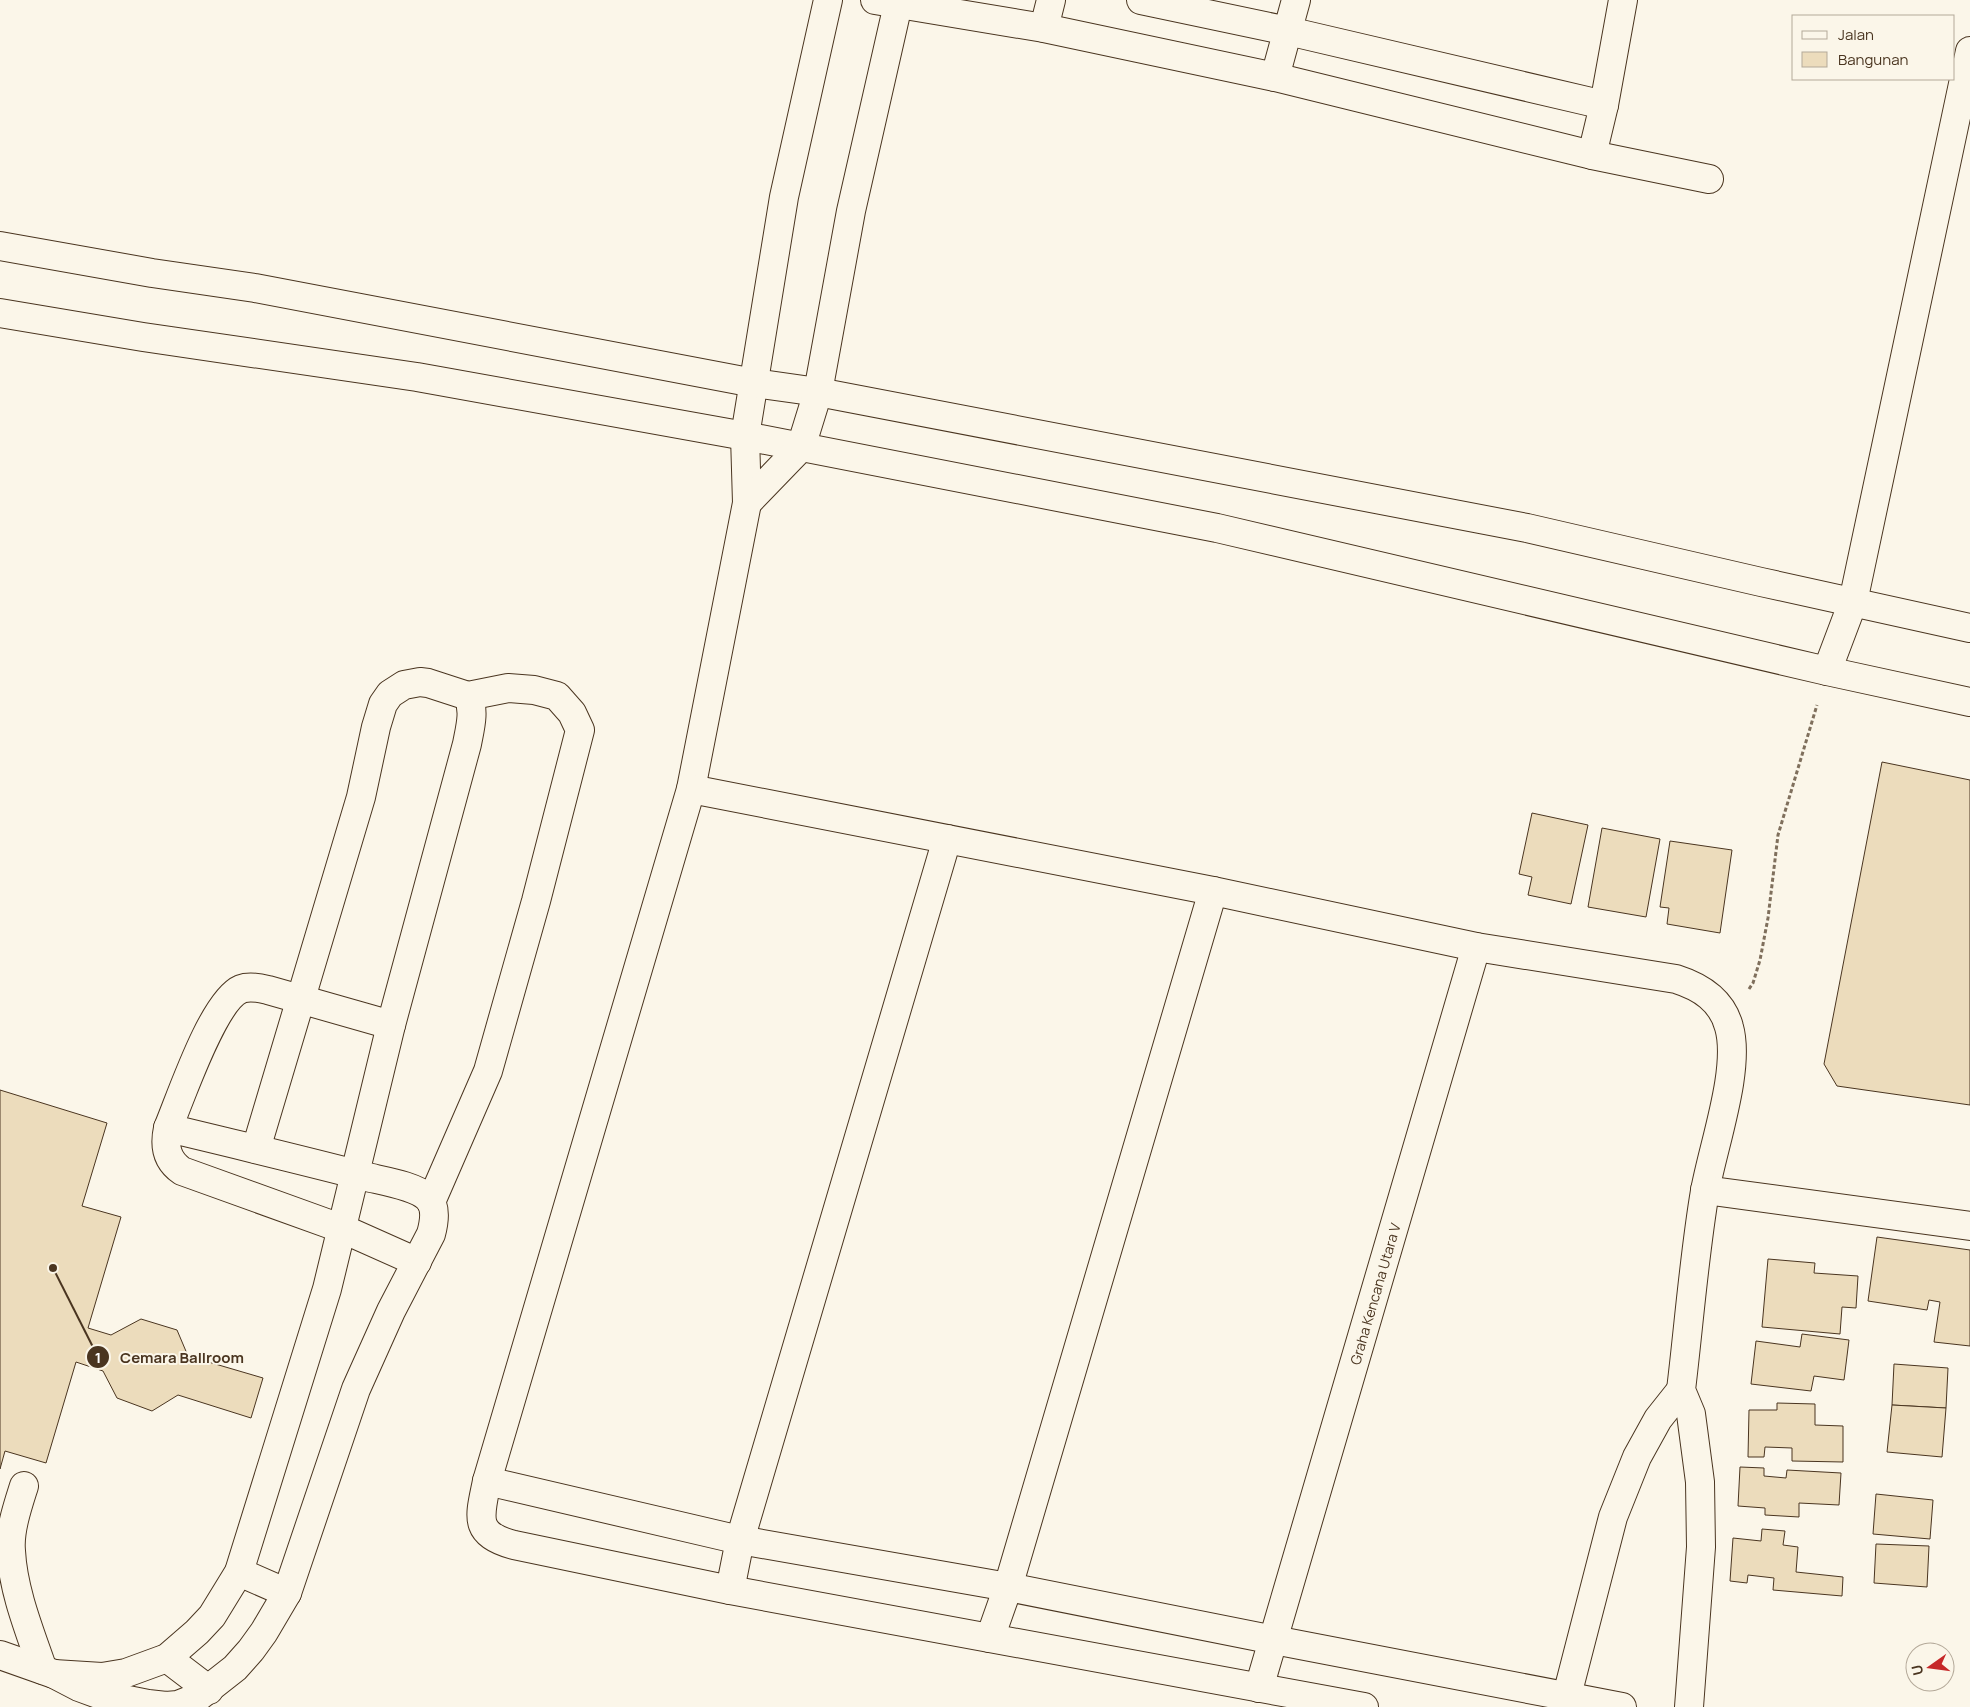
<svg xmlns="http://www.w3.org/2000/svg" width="1970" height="1707" viewBox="0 0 1970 1707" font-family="Manrope,sans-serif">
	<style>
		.building { fill: #ecdcbc; stroke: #4a3520 }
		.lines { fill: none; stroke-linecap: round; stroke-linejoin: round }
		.minor-casing { stroke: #4a3520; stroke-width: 30 }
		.path { stroke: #7f6f5c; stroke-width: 3; stroke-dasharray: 4 2.5; stroke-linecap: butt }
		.minor { stroke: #fbf6e9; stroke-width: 28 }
		.labels { text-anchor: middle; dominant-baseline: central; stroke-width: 4; stroke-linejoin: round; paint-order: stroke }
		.street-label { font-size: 14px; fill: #4a3520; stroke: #fbf6e9 }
		.leader { fill: none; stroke: #4a3520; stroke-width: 2 }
		.callout-dot { fill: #4a3520; stroke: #fbf6e9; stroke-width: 2 }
		.mark-label { font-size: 15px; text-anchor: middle; font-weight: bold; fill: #fff }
		.callout-label { font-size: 15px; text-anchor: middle; font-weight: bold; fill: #4a3520; stroke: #fbf6e9; stroke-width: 4; stroke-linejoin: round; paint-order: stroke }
	</style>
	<rect width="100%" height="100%" fill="#fbf6e9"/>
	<g class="building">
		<polygon points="1882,762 1970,780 1970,1105 1837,1086 1824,1064"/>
		<polygon points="1532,813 1588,825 1571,904 1528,895 1532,877 1519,874"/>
		<polygon points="1602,828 1660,839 1646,917 1588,907"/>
		<polygon points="1670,841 1732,850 1720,933 1667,924 1669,908 1660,907"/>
		<polygon points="0,1090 107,1123 82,1206 121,1217 88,1328 111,1335 141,1319 177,1330 188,1356 263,1378 251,1418 178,1395 152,1411 117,1398 103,1371 76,1362 46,1463 5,1451 0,1469"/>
		<polygon points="1877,1237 1970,1250 1970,1346 1934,1342 1940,1302 1929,1300 1927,1310 1868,1301"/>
		<polygon points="1768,1259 1815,1263 1814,1273 1858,1276 1856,1308 1842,1307 1840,1334 1762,1327"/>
		<polygon points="1802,1334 1849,1340 1844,1380 1814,1376 1811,1391 1751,1384 1756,1341 1800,1347"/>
		<polygon points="1894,1364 1948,1368 1946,1408 1892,1405"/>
		<polygon points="1777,1403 1815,1404 1815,1425 1843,1426 1843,1462 1792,1461 1792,1448 1765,1447 1764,1457 1748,1457 1749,1410 1777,1410"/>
		<polygon points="1892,1405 1946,1408 1942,1457 1887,1452"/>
		<polygon points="1740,1467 1764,1468 1764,1476 1786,1478 1787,1470 1841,1473 1839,1505 1799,1503 1799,1517 1765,1515 1765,1508 1738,1506"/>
		<polygon points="1876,1494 1933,1500 1930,1539 1873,1534"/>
		<polygon points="1762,1529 1785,1531 1783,1545 1798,1547 1796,1572 1843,1577 1842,1596 1773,1590 1774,1578 1748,1575 1747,1583 1730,1581 1733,1538 1761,1541"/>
		<polygon points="1876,1544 1929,1546 1927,1587 1874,1583"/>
	</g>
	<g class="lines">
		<g class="minor-casing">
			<g id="minor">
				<path d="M828 0 784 197 745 436 747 503 691 789 487 1481C480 1516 472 1534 514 1545L730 1590 1364 1707"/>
				<polyline points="875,0 1044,28 1275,77 1592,155 1709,179"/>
				<polyline points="1141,0 1288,31 1604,105"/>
				<polyline points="1044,28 1051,0"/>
				<polyline points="1275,77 1296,0"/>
				<polyline points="1592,155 1604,105 1623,0"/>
				<polyline points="0,246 152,273 255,288 754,383 818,392 1527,528 1761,582 1970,628"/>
				<polyline points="0,313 143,337 417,377 745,436 1217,528 1827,671 1970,702"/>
				<polyline points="747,503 801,447 818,392 851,211 899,0"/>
				<polyline points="1827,671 1853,602 1970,51"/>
				<path d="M691 789 1213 891 1476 947 1676 979C1701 987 1722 1000 1729 1027 1741 1069 1713 1146 1705 1191 1694 1256 1689 1324 1681 1390L1691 1414 1700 1482 1701 1547 1689 1707"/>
				<path d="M391 1025 268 990C260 988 249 986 241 989 213 1001 181 1097 168 1128 164 1146 166 1160 182 1171L343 1229 417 1262"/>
				<polyline points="256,1149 361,797 376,727 383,704 390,694 404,685 420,682 428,683 468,696 508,688 534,690 557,696 572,713 580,730 536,901 488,1071 431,1202"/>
				<polyline points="1705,1190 1970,1226"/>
				<polyline points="487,1481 740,1540 1008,1587 1274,1640 1622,1707"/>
				<path d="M24 1486C18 1505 9 1531 11 1551 13 1591 30 1632 43 1670"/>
				<polyline points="239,1572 287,1593"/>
				<polyline points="730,1590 740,1540 947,839"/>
				<polyline points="990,1638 1008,1587 1213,891"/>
				<path d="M0 1655 54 1674 79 1687 98 1694 148 1704 166 1706 178 1705 198 1697 235 1668 251 1650 264 1632 287 1593 356 1389 391 1311 431 1234C434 1223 437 1207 428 1198 416 1186 384 1181 367 1177 301 1160 235 1144 168 1128"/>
				<polyline points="167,1658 209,1690"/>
				<path d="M54 1674 102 1677 126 1673 167 1658 197 1632 212 1616 239 1572 327 1289 391 1025 467 744C470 728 475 711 468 696"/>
				<path id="s1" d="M1259 1688 1476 947"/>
				<polyline points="1564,1707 1613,1517 1637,1457 1658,1419 1681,1390"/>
			</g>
		</g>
		<polyline class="path" points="1749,989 1753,983 1760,960 1768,918 1778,835 1817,705"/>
		<use href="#minor" class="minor"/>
	</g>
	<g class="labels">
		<g class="street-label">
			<text stroke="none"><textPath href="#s1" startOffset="411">Graha Kencana Utara V</textPath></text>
		</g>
	</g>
	<path class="leader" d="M53 1268L98 1357"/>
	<g class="callout-dot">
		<circle cx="53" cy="1268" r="5"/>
		<circle cx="98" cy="1357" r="12"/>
	</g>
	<g class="mark-label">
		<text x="98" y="1363">1</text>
	</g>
	<g class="callout-label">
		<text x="182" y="1363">Cemara Ballroom</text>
	</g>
	<rect x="1792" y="15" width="162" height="65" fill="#fbf6e9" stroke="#b4a999"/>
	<rect x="1802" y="31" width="25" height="8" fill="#fbf6e9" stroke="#b4a999"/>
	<text x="1838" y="40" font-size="15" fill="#4a3520">Jalan</text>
	<rect x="1802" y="52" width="25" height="15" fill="#ecdcbc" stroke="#b4a999"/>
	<text x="1838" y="65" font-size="15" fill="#4a3520">Bangunan</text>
	<g transform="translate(1930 1667) rotate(256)"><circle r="24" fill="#fbf6e9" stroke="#b4a999"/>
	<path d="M0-4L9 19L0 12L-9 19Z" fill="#c62828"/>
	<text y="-8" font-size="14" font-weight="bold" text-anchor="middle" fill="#4a3520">U</text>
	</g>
</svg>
